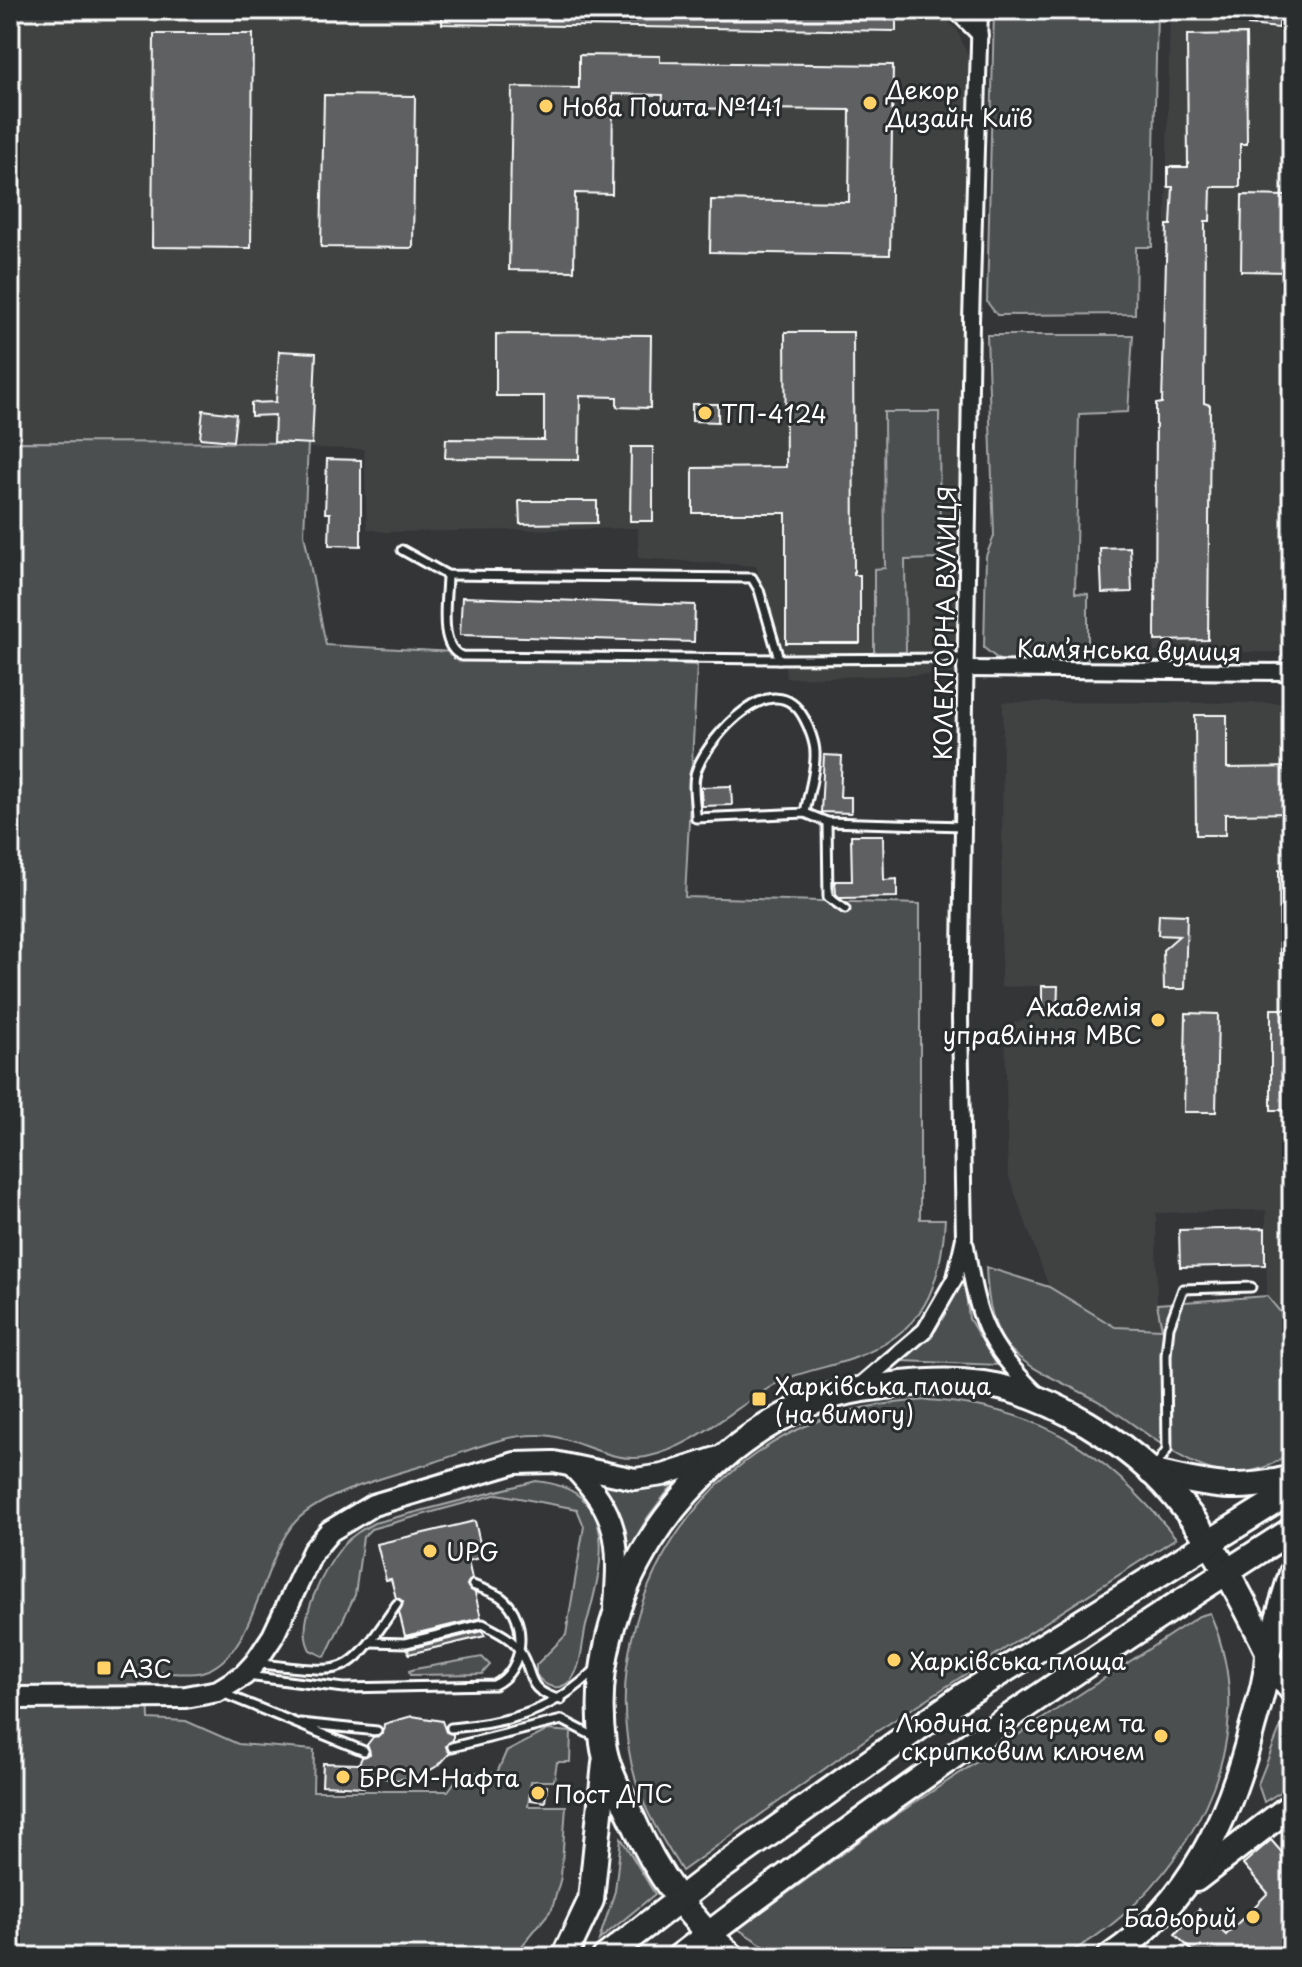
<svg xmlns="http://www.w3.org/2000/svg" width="1302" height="1967" viewBox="0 0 1302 1967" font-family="'Playpen Sans',sans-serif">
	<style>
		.built { fill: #404243 }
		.green { fill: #4c4f50; stroke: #a6a7a8; stroke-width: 2 }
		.building { fill: #5f6162; stroke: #fff; stroke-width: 2 }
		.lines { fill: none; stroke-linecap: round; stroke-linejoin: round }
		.service-casing { stroke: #fff; stroke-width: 13 }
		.minor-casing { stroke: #fff; stroke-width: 20 }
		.secondary-casing { stroke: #fff; stroke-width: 26 }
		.primary-casing { stroke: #fff; stroke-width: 30 }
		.trunk-casing { stroke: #fff; stroke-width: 30 }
		.service { stroke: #2a2d2e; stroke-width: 7 }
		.minor { stroke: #2a2d2e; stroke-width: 14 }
		.secondary { stroke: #2a2d2e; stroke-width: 20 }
		.primary { stroke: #2a2d2e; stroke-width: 24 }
		.trunk { stroke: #2a2d2e; stroke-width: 24 }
		.poi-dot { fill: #ffd166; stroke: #2a2d2e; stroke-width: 3 }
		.labels { text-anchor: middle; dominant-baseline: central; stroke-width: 6; stroke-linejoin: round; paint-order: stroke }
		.poi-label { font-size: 24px; fill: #fff; stroke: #2a2d2e; text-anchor: start }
		.street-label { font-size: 24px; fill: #fff; stroke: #2a2d2e }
	</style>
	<rect width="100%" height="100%" fill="#333536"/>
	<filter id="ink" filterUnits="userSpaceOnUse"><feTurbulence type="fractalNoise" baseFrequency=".0125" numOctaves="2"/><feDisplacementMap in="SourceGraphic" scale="16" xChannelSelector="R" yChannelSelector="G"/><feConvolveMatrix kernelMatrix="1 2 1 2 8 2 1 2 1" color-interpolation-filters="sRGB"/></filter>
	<g filter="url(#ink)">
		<g class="built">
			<polygon points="10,10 937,10 957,30 969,58 960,674 786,678 784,651 756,566 638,558 638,528 385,532 367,529 364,449 10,443"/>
			<polygon points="1170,10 1292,10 1292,652 1154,652 1155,402 1162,403"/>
			<polygon points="1003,702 1292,703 1292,1326 1267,1296 1266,1210 1156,1213 1157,1304 1162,1329 1115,1327 1049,1287 1008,1174 1005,1026 1042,1013 1042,986 1001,987"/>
		</g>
		<g class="green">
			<polygon points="994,10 1157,10 1152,247 1136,247 1135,314 997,315 987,302"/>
			<polygon points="987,335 1133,335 1128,412 1079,414 1075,593 1088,594 1088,667 1003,663 984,648 986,556 994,536"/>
			<polygon points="884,412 939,412 940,559 905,560 906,652 874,652 874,569 885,568"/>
			<path d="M10 442 308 443 304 534 326 645 697 665 685 897 920 904V1219H945C941 1289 924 1333 852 1359 826 1368 796 1372 772 1386 732 1410 692 1448 646 1457 609 1464 576 1436 540 1435 504 1434 468 1451 435 1462 395 1475 325 1491 296 1521 261 1558 255 1659 202 1672 186 1676 164 1672 147 1671L149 1719 186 1721 238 1744 314 1750 313 1791H448L462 1772 497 1773 506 1752 548 1730 571 1732 570 1762H557L554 1781H531L528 1806H566L561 1877 552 1909 513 1957H10Z"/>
			<path d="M986 1267 1049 1287 1115 1327 1162 1329 1157 1304 1267 1296 1292 1326V1451C1276 1465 1252 1474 1230 1473 1188 1472 1138 1425 1103 1404 1071 1384 1028 1373 1005 1343 990 1321 987 1292 986 1267Z"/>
			<polygon points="964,1277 969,1319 997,1365 903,1361 936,1330"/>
			<path d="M928 1400C1041 1407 1106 1452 1176 1538L876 1732 682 1871C665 1843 647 1816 637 1785 590 1630 683 1461 838 1414 867 1405 897 1402 928 1400Z"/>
			<polygon points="677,1479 648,1517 628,1551 621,1517 601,1483 640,1489"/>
			<path d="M536 1481C624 1490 602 1567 586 1626 582 1642 582 1667 571 1680 559 1693 544 1687 536 1674V1665L566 1635 584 1526 577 1509 498 1494 371 1529 363 1537 355 1595 325 1657 310 1650C294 1622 325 1568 343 1545 352 1535 363 1529 374 1523Z"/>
			<path d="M1210 1613C1223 1644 1231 1680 1229 1715 1224 1813 1147 1915 1061 1957H781L738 1929 890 1819 1199 1616Z"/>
			<polygon points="482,1657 490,1665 482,1674 410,1675 409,1671 415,1669"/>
			<polygon points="1289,1706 1292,1785 1264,1802 1258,1784"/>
			<polygon points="621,1838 655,1894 599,1940 615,1891"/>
		</g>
		<g class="building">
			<polygon points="442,10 896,10 896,31 442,24"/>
			<polygon points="1250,10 1280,10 1279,28 1248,25"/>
			<polygon points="154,34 253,34 251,248 152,247"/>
			<polygon points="1246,34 1247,144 1240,144 1240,187 1211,187 1210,221 1205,221 1204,403 1210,405 1208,640 1155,641 1156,404 1162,403 1167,225 1171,225 1173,187 1168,187 1168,167 1188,167 1187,35"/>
			<polygon points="579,55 660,56 660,62 893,65 890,255 710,252 711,200 849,202 850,110 662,108 663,95 613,94 612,194 575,193 574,271 509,270 512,87 579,88"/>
			<polygon points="324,95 415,96 413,248 321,247"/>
			<polygon points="1242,195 1288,196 1287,245 1292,245 1292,272 1241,271"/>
			<polygon points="785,332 853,332 854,575 860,575 860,643 786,643 786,513 693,513 693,468 786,467"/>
			<polygon points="496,334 651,335 650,408 617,407 617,397 580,396 579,459 445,458 446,439 544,440 544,396 496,396"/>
			<polygon points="279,351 316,353 312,444 274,442 275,415 251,416 251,403 276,402"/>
			<polygon points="692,404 718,404 718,422 692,421"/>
			<polygon points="203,410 236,414 233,441 200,438"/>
			<polygon points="631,447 653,447 653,521 630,521"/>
			<polygon points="327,459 361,460 361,546 329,545 330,513 325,513"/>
			<polygon points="519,501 597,501 597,523 520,524"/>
			<polygon points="1130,547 1132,592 1102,593 1100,548"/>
			<polygon points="462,597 695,605 694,642 460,635"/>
			<polygon points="1195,715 1227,715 1227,768 1292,767 1292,813 1225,814 1225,835 1196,835"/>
			<polygon points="824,755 842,756 840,797 851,797 851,813 821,812"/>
			<polygon points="731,786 732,805 702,806 701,787"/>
			<polygon points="851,835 883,835 884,880 897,879 897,897 840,898 836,894 835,881 852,881"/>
			<polygon points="1279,870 1292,870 1292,962 1280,963"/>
			<polygon points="1159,914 1187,915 1185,989 1164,989 1163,950 1179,936 1158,935"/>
			<polygon points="1042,986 1058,986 1057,1014 1042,1013"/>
			<rect x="1271" y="1009" width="21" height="101"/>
			<polygon points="1186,1013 1218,1014 1216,1112 1184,1112"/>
			<polygon points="1265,1228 1265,1265 1180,1267 1179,1230"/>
			<polygon points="475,1521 483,1557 468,1561 472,1579 467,1585 475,1593 481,1618 405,1636 399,1612 403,1602 396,1598 391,1579 386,1580 377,1544"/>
			<polygon points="482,1631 485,1636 409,1654 408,1649"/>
			<polygon points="412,1716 442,1721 446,1732 453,1734 453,1740 446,1746 450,1753 439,1765 420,1776 398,1780 364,1775 364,1787 322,1785 323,1763 359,1764 362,1757 370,1754 367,1745 373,1737 383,1734 384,1724"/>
			<polygon points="532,1784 547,1786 545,1802 530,1800"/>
			<polygon points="1271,1840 1292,1864 1292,1944 1278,1957 1198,1957 1175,1934 1199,1909 1226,1935 1268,1893 1243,1864"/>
		</g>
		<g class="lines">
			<g class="service-casing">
				<g id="service">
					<polyline points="402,550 447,575 752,578 759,590 779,659 965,658"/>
					<path d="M447 575C447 598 437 647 462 656L779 659"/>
					<path d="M805 813C808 794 816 772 815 753 815 743 809 727 804 718 774 663 710 736 697 769 691 782 696 803 696 818L805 813 827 822 963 826"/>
					<polyline points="827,822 828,897 845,909"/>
					<polyline points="1155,1467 1167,1450 1166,1355 1169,1327 1183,1289 1251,1287"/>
					<path d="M371 1642 406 1643 483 1624C495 1631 511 1637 519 1650 536 1676 523 1689 561 1700"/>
					<path d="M259 1664C349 1672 344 1682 397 1604"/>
					<path d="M247 1676 344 1688 494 1685C525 1671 529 1619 502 1598 495 1592 482 1589 473 1585"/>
					<polyline points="222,1693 364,1751"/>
					<polyline points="300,1723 377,1731"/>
					<path d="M451 1728C509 1723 554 1711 596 1669"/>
					<polyline points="452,1747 562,1720 597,1738"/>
				</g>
			</g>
			<g class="minor-casing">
				<g id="minor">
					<polyline points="955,10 980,35"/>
					<polyline points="965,669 1292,672"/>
					<path d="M966 1246C978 1319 984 1342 1038 1395"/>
					<polyline points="858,1387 925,1330 955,1278 964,1238 960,1018 971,321 980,10"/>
				</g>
			</g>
			<g class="secondary-casing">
				<g id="secondary">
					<path d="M573 1467C619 1515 620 1540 615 1605"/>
					<polyline points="10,1698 186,1697 218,1691 244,1675 255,1663 273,1636 313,1551 330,1531 373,1505 515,1463 554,1462 635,1479 663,1475 725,1455"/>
				</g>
			</g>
			<g class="primary-casing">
				<g id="primary">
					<path d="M1151 1472C1207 1485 1235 1493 1292 1478"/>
					<polyline points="1268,1651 1292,1573"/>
					<polyline points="1268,1661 1292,1690"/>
					<polyline points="1196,1879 1292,1805"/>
					<polyline points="564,1957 591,1900 605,1763"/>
					<path d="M733 1957C690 1920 655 1872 633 1820 622 1796 606 1769 603 1743 584 1600 680 1460 809 1404 839 1391 870 1388 902 1384 938 1380 980 1380 1015 1391 1064 1406 1113 1436 1151 1471 1204 1522 1236 1586 1268 1651 1268 1676 1259 1703 1252 1728 1229 1819 1190 1903 1110 1957"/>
				</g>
			</g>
			<g class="trunk-casing">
				<g id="trunk">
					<polyline points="605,1957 711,1875 963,1696 1292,1491"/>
					<path d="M679 1957C876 1805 1082 1664 1292 1530"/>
				</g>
			</g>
			<use href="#service" class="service"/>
			<use href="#minor" class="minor"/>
			<use href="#secondary" class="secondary"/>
			<use href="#primary" class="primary"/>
			<use href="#trunk" class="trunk"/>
		</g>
	</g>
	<g class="poi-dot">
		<circle cx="870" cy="103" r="8"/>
		<circle cx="546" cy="106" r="8"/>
		<circle cx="705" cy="413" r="8"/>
		<circle cx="1158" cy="1020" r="8"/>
		<rect x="751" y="1391" width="16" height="16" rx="4"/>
		<circle cx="430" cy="1551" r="8"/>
		<circle cx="894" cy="1660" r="8"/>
		<rect x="96" y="1660" width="16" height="16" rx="4"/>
		<circle cx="1161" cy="1736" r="8"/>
		<circle cx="343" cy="1777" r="8"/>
		<circle cx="538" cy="1793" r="8"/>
		<circle cx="1253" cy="1917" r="8"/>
	</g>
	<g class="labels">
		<g class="poi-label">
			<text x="886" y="89">Декор<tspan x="886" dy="28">Дизайн Київ</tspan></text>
			<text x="562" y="106">Нова Пошта №141</text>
			<text x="721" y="413">ТП-4124</text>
			<text x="1142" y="1006" text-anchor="end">Академія<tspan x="1142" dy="28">управління МВС</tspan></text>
			<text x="775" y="1385">Харківська площа<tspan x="775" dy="28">(на вимогу)</tspan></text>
			<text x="446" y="1551">UPG</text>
			<text x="910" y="1660">Харківська площа</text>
			<text x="120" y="1668">АЗС</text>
			<text x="1145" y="1722" text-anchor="end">Людина із серцем та<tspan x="1145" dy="28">скрипковим ключем</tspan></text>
			<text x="359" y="1777">БРСМ-Нафта</text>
			<text x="554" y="1793">Пост ДПС</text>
			<text x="1237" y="1917" text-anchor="end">Бадьорий</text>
		</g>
		<g class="street-label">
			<text transform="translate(944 623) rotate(-89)">КОЛЕКТОРНА ВУЛИЦЯ</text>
			<text transform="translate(1129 649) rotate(1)">Камʼянська вулиця</text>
		</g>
	</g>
	<rect width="1302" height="1967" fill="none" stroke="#2a2d2e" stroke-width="40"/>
	<rect x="20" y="20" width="1262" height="1927" fill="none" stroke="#fff" stroke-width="3" filter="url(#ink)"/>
</svg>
